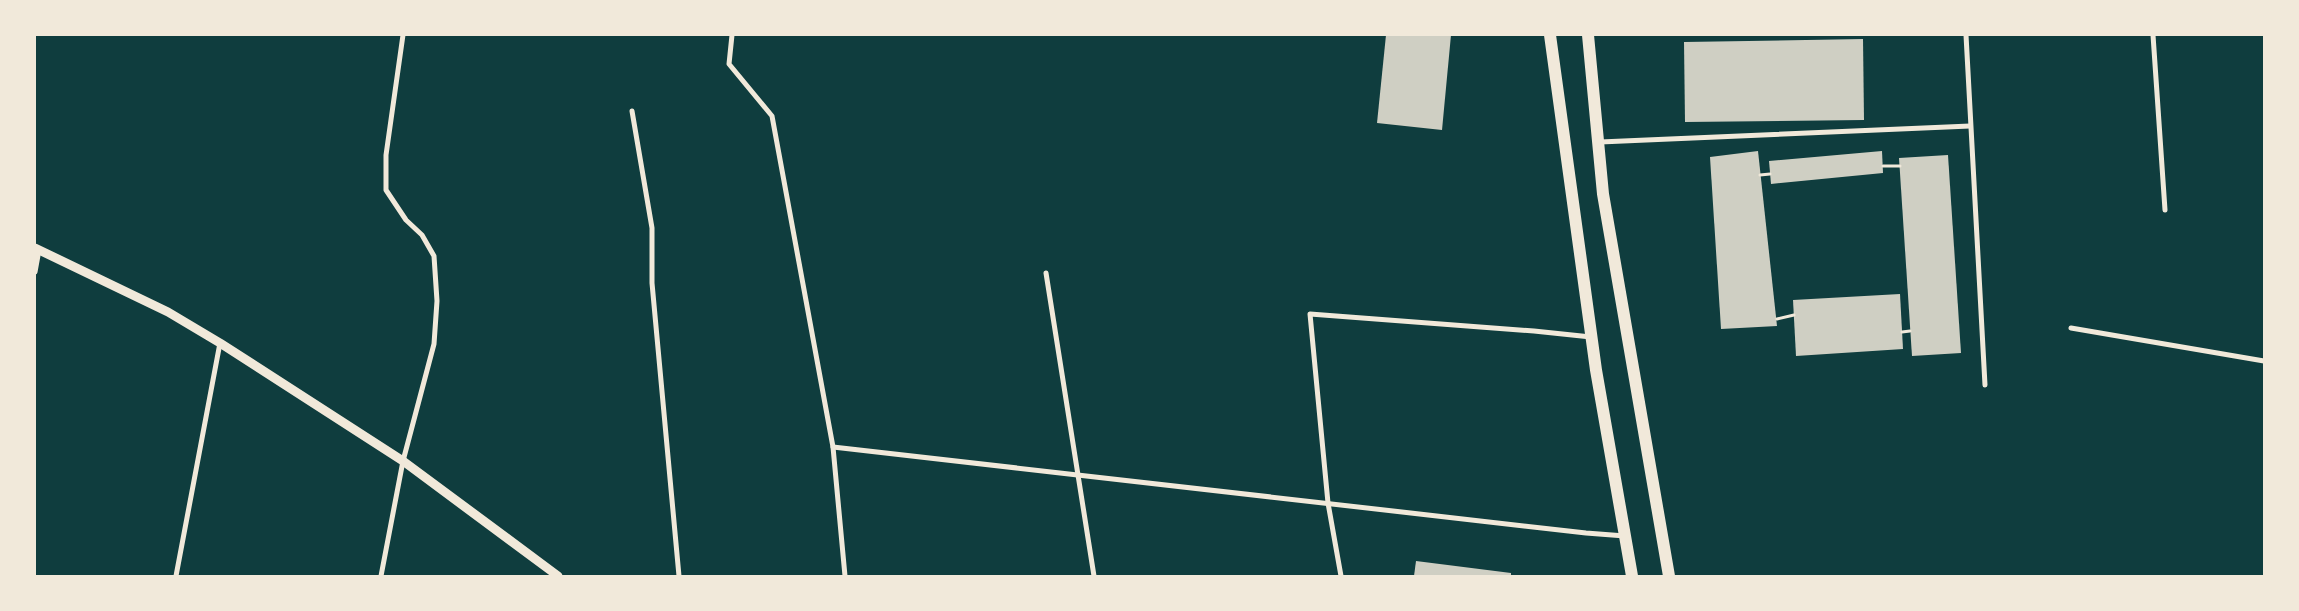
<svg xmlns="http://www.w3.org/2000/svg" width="2299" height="611" viewBox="0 0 2299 611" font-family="'IBM Plex Serif',serif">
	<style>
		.building { fill: #cfcfc3 }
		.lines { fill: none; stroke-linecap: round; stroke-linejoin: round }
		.path { stroke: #f1e9da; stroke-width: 3 }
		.minor { stroke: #f1e9da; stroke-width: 5 }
		.tertiary { stroke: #f1e9da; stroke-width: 9 }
		.primary { stroke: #f1e9da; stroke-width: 12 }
	</style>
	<rect width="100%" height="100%" fill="#0f3d3e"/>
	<g class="building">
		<polygon points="1386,35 1451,35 1442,130 1377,123"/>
		<polygon points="1863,39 1864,120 1685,122 1684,42"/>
		<polygon points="1758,151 1777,326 1721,329 1710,157"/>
		<polygon points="1882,151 1883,173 1771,184 1769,161"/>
		<polygon points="1948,155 1961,353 1912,356 1899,158"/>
		<polygon points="1900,294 1903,349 1796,356 1793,300"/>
		<polygon points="1416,561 1511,573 1511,576 1414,576"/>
	</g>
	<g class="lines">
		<g class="path">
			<polyline points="1883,166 1900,166"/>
			<polyline points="1760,175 1770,174"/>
			<polyline points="1777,319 1794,315"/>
			<polyline points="1902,332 1910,331"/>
		</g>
		<g class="minor">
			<polyline points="732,35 729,64 772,116 833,447 845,576"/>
			<polyline points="1966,35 1985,385"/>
			<polyline points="2153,35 2165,210"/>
			<polyline points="632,111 652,228 652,283 679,576"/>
			<polyline points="1600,142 1970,126"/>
			<polyline points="35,272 39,250"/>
			<polyline points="1046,273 1094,576"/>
			<polyline points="2071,328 2264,361"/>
			<polyline points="833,447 1586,533 1625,536"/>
			<polyline points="176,576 220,343"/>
			<polyline points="381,576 403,461 434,344 437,301 434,256 422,235 406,220 386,190 386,155 403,35"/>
			<polyline points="1341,576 1328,503 1310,314 1534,331 1591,337"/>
		</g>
		<polyline class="tertiary" points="35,248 168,312 220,343 403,461 558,576"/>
		<g class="primary">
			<polyline points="1550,35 1596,370 1632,576"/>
			<polyline points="1588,35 1603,194 1669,576"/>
		</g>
	</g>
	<rect width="2299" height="611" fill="none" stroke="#f1e9da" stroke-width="72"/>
</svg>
